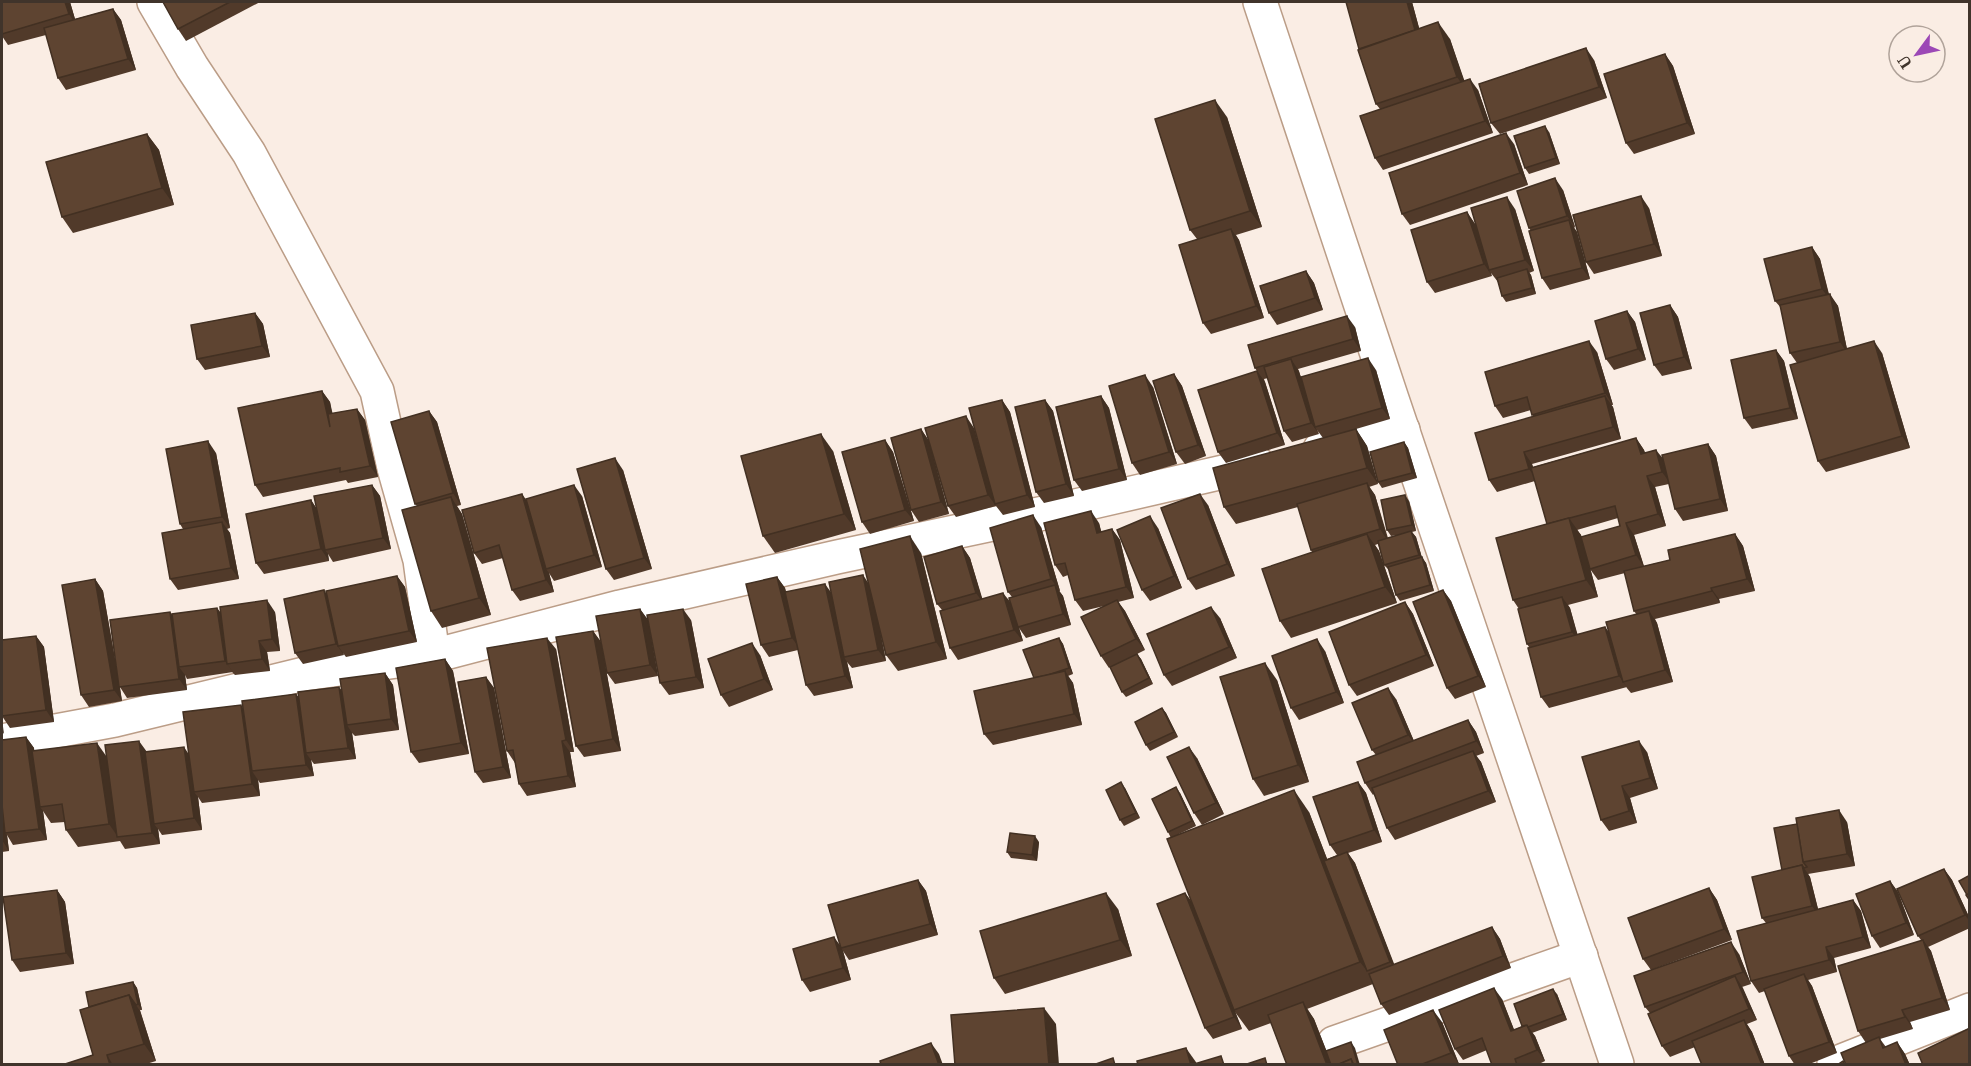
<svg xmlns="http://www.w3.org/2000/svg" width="1971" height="1066" viewBox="0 0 1971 1066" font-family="'Noto Serif',serif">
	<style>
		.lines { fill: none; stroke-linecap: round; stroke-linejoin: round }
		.minor-casing { stroke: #bb9d87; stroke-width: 36 }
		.primary-casing { stroke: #bb9d87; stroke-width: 36 }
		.minor { stroke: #fff; stroke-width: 33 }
		.primary { stroke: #fff; stroke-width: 33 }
		.wall { fill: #513a2a; fill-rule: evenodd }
		.shaded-wall { fill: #423022 }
		.building { fill: #5e4431; stroke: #423022; stroke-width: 1.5 }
	</style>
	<rect width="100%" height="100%" fill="#faede4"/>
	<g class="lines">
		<g class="minor-casing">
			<g id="minor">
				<polyline points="154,2 192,67 249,153 377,391 394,468 420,560 433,656"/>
				<polyline points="1320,449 1403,430"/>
				<polyline points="2,741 115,720 304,674 433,656 620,607 837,557 1058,510 1258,464"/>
				<polyline points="1334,1043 1581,956"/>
				<polyline points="1834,1064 1970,1010"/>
			</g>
		</g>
		<g class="primary-casing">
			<polyline id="primary" points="1260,2 1392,399 1617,1064"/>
		</g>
		<use href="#minor" class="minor"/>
		<use href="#primary" class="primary"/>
	</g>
	<g class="wall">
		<polygon points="2,2 70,2 75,19 113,9 121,20 136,70 66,90 58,78 46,35 8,45 2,36"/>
		<polygon points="163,2 260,2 186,41 178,29"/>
		<polygon points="1412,2 1419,28 1450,39 1464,81 1478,90 1493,133 1383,170 1375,158 1380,109 1376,104"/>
		<polygon points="1665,54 1673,66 1695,134 1634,154 1626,143"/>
		<polygon points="1594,60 1607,98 1500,134 1491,123"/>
		<polygon points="1227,117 1262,227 1236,235 1239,240 1264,318 1211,334 1203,323 1197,239 1190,230"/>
		<polygon points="1549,132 1560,164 1529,174 1525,168"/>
		<polygon points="147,134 159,150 174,205 73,233 62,217"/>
		<polygon points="1514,144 1528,185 1410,225 1402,214"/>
		<polygon points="1563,190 1575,227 1574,228 1577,232 1590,279 1550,290 1542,278 1531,231 1529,228"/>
		<polygon points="1649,208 1662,256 1594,274 1586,262"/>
		<polygon points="1515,209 1534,271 1529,273 1531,275 1536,294 1506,302 1502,296 1498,282 1491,273 1492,276 1435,293 1427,282 1467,212 1475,224"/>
		<polygon points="1812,247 1820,259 1829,294 1838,306 1847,349 1882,353 1910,448 1826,472 1818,461 1797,363 1790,353 1781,308 1775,301"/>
		<polygon points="1306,271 1314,283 1323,310 1277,325 1269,313"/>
		<polygon points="1670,305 1678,317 1692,369 1662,376 1654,365"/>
		<polygon points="1627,311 1635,322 1646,360 1614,370 1606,359"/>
		<polygon points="255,313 263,324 270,357 205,370 197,359"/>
		<polygon points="1355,327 1361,351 1298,369 1304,386 1376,370 1390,419 1356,429 1367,446 1378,484 1369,487 1375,495 1388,538 1398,535 1391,536 1387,530 1409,501 1416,531 1412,532 1416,537 1422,558 1426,563 1434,591 1400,601 1396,595 1389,570 1384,565 1378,544 1375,545 1379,551 1397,603 1291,638 1280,621 1312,552 1311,550 1298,507 1236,524 1224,507 1323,438 1317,430 1319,434 1292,442 1284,431 1268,378 1264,379 1265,382 1285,445 1226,463 1218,452 1257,371 1255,368"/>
		<polygon points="1776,350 1784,361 1798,419 1752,429 1744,418"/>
		<path d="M1597 352 1613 405H1611L1613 407 1621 439 1532 464 1533 467 1636 438 1644 450 1645 453 1663 459 1708 444 1716 456 1728 511 1683 521 1675 509 1669 484 1655 487 1666 526 1634 535 1644 566 1670 560 1735 534 1743 546 1755 591 1719 599 1720 603 1655 619 1657 623 1673 682 1631 693 1626 687H1627L1549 708 1541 697 1529 647 1527 644 1519 609 1513 600 1547 524 1535 481 1497 492 1489 480 1533 416 1531 410 1503 418 1495 406ZM1618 518 1620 526 1590 569 1598 580 1625 573 1634 611 1637 615 1609 632 1577 634 1570 608 1568 605 1598 597 1581 535 1577 530Z"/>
		<polygon points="1174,374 1182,386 1206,456 1185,464 1176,452"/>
		<polygon points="1153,387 1177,464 1140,475 1132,463"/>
		<polygon points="322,391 330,402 332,414 357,409 365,420 378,477 348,483 346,480 263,497 255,485"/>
		<polygon points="1101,396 1109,408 1127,480 1082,491 1074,480"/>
		<polygon points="1002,400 1010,412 1035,507 1003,515 996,506 956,517 948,506 974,428 984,464"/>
		<polygon points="1045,400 1053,411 1074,496 1044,503 1036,492"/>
		<polygon points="429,411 437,422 461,505 457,506 462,514 491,615 442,628 431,611 417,506 415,504"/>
		<polygon points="921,429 929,441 949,514 919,522 911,510"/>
		<polygon points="885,440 893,452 914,521 870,534 862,522"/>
		<polygon points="1404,442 1408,448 1417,478 1382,488 1378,482"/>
		<polygon points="833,451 856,530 775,553 763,536"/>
		<polygon points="216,453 230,528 227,529 230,533 239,579 178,590 170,579 183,529 180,524"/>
		<polygon points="623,470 652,569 614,580 606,569"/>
		<polygon points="372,485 380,496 391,549 333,562 328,554 329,561 264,574 256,563 311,500 316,508"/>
		<polygon points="582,496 602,567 554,581 549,573 554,592 520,601 512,590 503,558 482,564 474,553 527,501"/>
		<polygon points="1208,505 1235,576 1196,590 1188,579"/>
		<polygon points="1099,523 1101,532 1112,529 1120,540 1134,598 1118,602 1125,611 1145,650 1137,654 1141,659 1153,684 1126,697 1122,692 1110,667 1109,668 1101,656 1104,606 1083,611 1075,600 1068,575 1063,577 1055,565"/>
		<polygon points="1041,527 1060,591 1059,591 1063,596 1071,625 1026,638 1019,628 1023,641 958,660 950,648 942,610 937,604 962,546 970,558 982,599 1011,603 1012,597 1008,592"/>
		<polygon points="1158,528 1182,588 1150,601 1142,590"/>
		<polygon points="921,553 947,659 898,671 886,655 878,620 886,661 852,668 847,662 853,688 814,696 806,685 798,650 769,657 761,645 777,577 785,588 786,592 831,592 869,584"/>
		<polygon points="397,576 405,587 417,642 346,657 343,653 344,655 303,664 295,653 326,593"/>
		<polygon points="95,579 103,591 118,675 170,612 172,615 217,608 220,612 275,612 280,651 267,652 270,671 235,675 232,672 233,672 187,679 185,675 187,690 127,698 120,687 122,701 89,707 81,695"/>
		<polygon points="1443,590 1451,601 1486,687 1455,699 1447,688"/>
		<polygon points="1405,602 1413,614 1434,666 1357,696 1349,685"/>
		<polygon points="640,609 648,620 658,676 615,684 607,673"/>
		<polygon points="1220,618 1237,658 1172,686 1164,675"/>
		<polygon points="691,620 704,688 669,695 660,683"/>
		<polygon points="593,631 601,642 621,751 584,757 576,746"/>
		<polygon points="36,636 44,647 54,722 10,728 2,716"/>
		<polygon points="1059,638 1063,644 1073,674 1068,676 1073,683 1082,725 993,745 984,734 1034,678"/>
		<polygon points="556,649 574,752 570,752 576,787 527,796 519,784 515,763 507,751"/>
		<polygon points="1325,651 1344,703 1299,720 1291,708"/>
		<polygon points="760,655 773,690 729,707 721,695"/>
		<polygon points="445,659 453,671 469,754 419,763 411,752"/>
		<polygon points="385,673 393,685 399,730 355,736 352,733 356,759 314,764 311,760 314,776 260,783 258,780 260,796 202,803 198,797 202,830 162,835 158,829 160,844 125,849 120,841 78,847 66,830 65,822 51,823 43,811 47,840 13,845 7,835 9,851 2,852 2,740 26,737 34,748 34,751 106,756 147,752 188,753 243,708 296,694 299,698 342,690"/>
		<polygon points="486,677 494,688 511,778 483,783 475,772"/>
		<polygon points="1277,680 1309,782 1264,796 1253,779"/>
		<polygon points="1396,699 1414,741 1468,720 1476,732 1484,753 1476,756 1481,762 1496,802 1395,840 1387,828 1374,794 1373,795 1365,783 1376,755 1372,750"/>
		<polygon points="1162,708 1166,713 1178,737 1150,751 1146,745"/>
		<polygon points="1647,752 1658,789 1630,798 1637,823 1609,831 1601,820 1582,757"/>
		<polygon points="1197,758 1224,814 1202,825 1194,813"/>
		<polygon points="1358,782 1366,793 1382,842 1348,853 1355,863 1394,965 1492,927 1500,939 1511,968 1389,1015 1381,1004 1373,984 1307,1009 1314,1019 1326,1050 1355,1048 1287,1065 1271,1023 1249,1031 1235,1012 1242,1029 1213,1039 1205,1028 1185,893 1192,902 1171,838 1168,832 1180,793 1196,826 1179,834 1309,812 1327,859 1337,855 1330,845"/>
		<polygon points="1125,788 1140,818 1124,826 1120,820"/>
		<polygon points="1847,822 1855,866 1808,874 1810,877 1818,909 1853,900 1861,911 1871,948 1834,958 1837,972 1808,980 1812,986 1837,1053 1807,1065 1795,1065 1789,1056 1765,991 1759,993 1751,981 1766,923 1762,918 1782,870"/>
		<polygon points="1039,842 1037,861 1011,858 1007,852"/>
		<polygon points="1944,869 1952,880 1970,919 1970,928 1928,947 1931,951 1950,1010 1910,1022 1913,1029 1880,1039 1886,1047 1897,1042 1905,1054 1910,1065 1846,1065 1866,1043 1858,1031 1921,940 1918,936"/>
		<polygon points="918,880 926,891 938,935 849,960 843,951 851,980 810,992 802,980 840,945"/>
		<polygon points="1890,881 1898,892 1914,935 1880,948 1872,936"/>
		<polygon points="1709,888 1717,900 1732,940 1651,970 1739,954 1751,984 1742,987 1757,1020 1747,1024 1752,1032 1765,1065 1702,1065 1695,1047 1670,1057 1662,1046 1650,1013 1645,1007 1651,970 1643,959"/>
		<polygon points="57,890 65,902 74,964 20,972 12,960"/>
		<polygon points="1118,909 1132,956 1005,994 994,978"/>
		<polygon points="133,982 137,988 142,1010 140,1010 156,1061 143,1065 62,1065 93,1055 89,1007"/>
		<polygon points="1557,994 1567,1020 1532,1033 1535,1036 1545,1061 1537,1065 1492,1065 1487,1050 1463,1060 1455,1049 1502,999 1514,1030 1522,1026"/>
		<polygon points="1442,1022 1459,1064 1398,1065"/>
	</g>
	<g class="shaded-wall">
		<polygon points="65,2 70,2 77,26 69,14"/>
		<polygon points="1407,2 1412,2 1424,46 1416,34"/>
		<polygon points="113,9 121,20 136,70 128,59"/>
		<polygon points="1438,22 1450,39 1469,94 1457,77"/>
		<polygon points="1586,48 1594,60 1607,98 1599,87"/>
		<polygon points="1665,54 1673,66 1695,134 1687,123"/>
		<polygon points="1470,79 1478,90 1493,133 1485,121"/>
		<polygon points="1215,100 1227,117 1262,227 1250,211"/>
		<polygon points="1545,126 1549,132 1560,164 1556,158"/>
		<polygon points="1506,133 1514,144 1528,185 1520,173"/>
		<polygon points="147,134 159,150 174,205 162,188"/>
		<polygon points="1555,178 1563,190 1575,227 1567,216"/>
		<polygon points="1641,196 1649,208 1662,256 1654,244"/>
		<polygon points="1507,197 1515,209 1534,271 1525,260"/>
		<polygon points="1467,212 1475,224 1489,270 1492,276 1484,264"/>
		<polygon points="1569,220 1577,232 1590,279 1582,268"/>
		<polygon points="1231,229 1239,240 1264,318 1256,306"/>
		<polygon points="1812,247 1820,259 1830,300 1822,289"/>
		<polygon points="1527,269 1531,275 1536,294 1532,288"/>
		<polygon points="1306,271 1314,283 1323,310 1315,298"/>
		<polygon points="1830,294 1838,306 1848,354 1840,342"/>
		<polygon points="1670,305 1678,317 1692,369 1684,357"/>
		<polygon points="1627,311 1635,322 1646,360 1638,349"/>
		<polygon points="255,313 263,324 270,357 262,346"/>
		<polygon points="1347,316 1355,327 1361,351 1353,339"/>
		<polygon points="1589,341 1597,352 1613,405 1605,393"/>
		<polygon points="1874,341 1882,353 1910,448 1902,436"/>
		<polygon points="1776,350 1784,361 1798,419 1790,408"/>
		<polygon points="1368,358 1376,370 1390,419 1382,408"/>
		<polygon points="1291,359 1299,371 1316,426 1315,427 1319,434 1311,423"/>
		<polygon points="1257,371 1265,382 1285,445 1277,433"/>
		<polygon points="1174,374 1182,386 1206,456 1198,445"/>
		<polygon points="1145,375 1153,387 1177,464 1169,452"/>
		<polygon points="322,391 330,402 338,438 330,427"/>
		<polygon points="1101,396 1109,408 1127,480 1119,469"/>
		<polygon points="1605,396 1613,407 1621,439 1613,427"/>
		<polygon points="1002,400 1010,412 1035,507 1027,495"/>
		<polygon points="1045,400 1053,411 1074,496 1066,484"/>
		<polygon points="357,409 365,420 378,477 370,466"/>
		<polygon points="429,411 437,422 461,505 453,493"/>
		<polygon points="966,416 974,428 995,503 995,504 996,506 988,495"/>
		<polygon points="921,429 929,441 949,514 941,502"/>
		<polygon points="1356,429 1367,446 1378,484 1367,468"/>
		<polygon points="821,434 833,451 856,530 844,514"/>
		<polygon points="1636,438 1644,450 1649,465 1641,454"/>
		<polygon points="885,440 893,452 914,521 905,510"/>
		<polygon points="208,441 216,453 230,528 222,517"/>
		<polygon points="1404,442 1408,448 1417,478 1412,473"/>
		<polygon points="1708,444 1716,456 1728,511 1720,499"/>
		<polygon points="1656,450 1665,461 1670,483 1662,472"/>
		<polygon points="1524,452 1532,464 1537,480 1529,469"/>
		<polygon points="615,458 623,470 652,569 644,558"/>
		<polygon points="1647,476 1655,487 1666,526 1658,514"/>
		<polygon points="1367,483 1375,495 1388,541 1380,529"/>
		<polygon points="372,485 380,496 391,549 383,538"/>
		<polygon points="574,485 582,496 602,567 594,555"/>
		<polygon points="522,494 530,505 546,569 549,573 554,592 546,580"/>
		<polygon points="1200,494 1208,505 1235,576 1227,564"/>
		<polygon points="1405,495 1409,501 1416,531 1412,525"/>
		<polygon points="451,497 462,514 491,615 479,598"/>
		<polygon points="311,500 319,512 325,550 328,554 329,561 321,549"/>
		<polygon points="1091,511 1099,523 1105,545 1097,533"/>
		<polygon points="1033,515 1041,527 1060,591 1051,579"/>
		<polygon points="1150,516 1158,528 1182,588 1174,576"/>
		<polygon points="1569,518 1581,535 1598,597 1586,580"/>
		<polygon points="222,522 230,533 239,579 231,568"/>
		<polygon points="1626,523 1634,535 1644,567 1636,555"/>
		<polygon points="1112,529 1120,540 1134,598 1126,587"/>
		<polygon points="1411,531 1416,537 1423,561 1419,555"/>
		<polygon points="1367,534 1379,551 1397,603 1385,587"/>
		<polygon points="1735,534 1743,546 1755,591 1747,579"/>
		<polygon points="910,536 921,553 947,659 936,642"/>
		<polygon points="962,546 970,558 984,604 976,593"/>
		<polygon points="1422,557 1426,563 1434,591 1430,585"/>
		<polygon points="863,575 871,587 886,661 878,650"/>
		<polygon points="397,576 405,587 417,642 409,631"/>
		<polygon points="777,577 785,588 800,649 792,638"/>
		<polygon points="95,579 103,591 122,701 114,690"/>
		<polygon points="825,584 833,595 844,657 847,662 853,688 845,676"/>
		<polygon points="1055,585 1063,596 1071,625 1063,614"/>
		<polygon points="1711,588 1719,599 1720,603 1712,591"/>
		<polygon points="324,590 332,602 338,646 343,653 344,655 336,644"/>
		<polygon points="1443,590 1451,601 1486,687 1478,676"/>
		<polygon points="1003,593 1012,604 1023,641 1014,630"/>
		<polygon points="1562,597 1570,608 1580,643 1572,632"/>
		<polygon points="267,600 275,612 280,651 272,639"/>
		<polygon points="1117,600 1125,611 1145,650 1136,639"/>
		<polygon points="1405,602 1413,614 1434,666 1426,655"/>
		<polygon points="1211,607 1220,618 1237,658 1229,647"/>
		<polygon points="217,608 225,619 227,664 233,672 225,661"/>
		<polygon points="640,609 648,620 658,676 650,665"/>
		<polygon points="683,609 691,620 704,688 696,677"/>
		<polygon points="1649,611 1657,623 1673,682 1665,670"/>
		<polygon points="170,612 178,623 179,667 185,675 187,690 179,679"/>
		<polygon points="1605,627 1614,638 1623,682 1627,687 1619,676"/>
		<polygon points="593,631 601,642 621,751 613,739"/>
		<polygon points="36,636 44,647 54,722 46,710"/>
		<polygon points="547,638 556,649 574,752 566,740"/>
		<polygon points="1059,638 1063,644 1073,674 1069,668"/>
		<polygon points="1317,639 1325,651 1344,703 1336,692"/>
		<polygon points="259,641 267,652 270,671 262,659"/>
		<polygon points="752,643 760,655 773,690 764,679"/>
		<polygon points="1137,654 1141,659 1153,684 1149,678"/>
		<polygon points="445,659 453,671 469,754 461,743"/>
		<polygon points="1265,663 1277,680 1309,782 1298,765"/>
		<polygon points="1065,671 1073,683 1082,725 1074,714"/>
		<polygon points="385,673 393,685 399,730 391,719"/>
		<polygon points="486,677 494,688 511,778 503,767"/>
		<polygon points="339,687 348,698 347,725 352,733 356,759 348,748"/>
		<polygon points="1388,688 1396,699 1416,746 1408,735"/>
		<polygon points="296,694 304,705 306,753 311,760 314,776 306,765"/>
		<polygon points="241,705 249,716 252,771 258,780 260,796 252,784"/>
		<polygon points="1162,708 1166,713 1178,737 1174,732"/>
		<polygon points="2,719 4,734 2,731"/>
		<polygon points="1468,720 1476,732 1484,753 1476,741"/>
		<polygon points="26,737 34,748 42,806 40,807 43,811 47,840 39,829"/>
		<polygon points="139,741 147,752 154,824 158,829 160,844 152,833"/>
		<polygon points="562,741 570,752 576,787 568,776"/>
		<polygon points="1639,741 1647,752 1658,789 1650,778"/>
		<polygon points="97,743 109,760 118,837 109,824"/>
		<polygon points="184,747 192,759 194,792 198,797 202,830 194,818"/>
		<polygon points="1189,747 1197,758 1224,814 1216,803"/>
		<polygon points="1473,751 1481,762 1496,802 1488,791"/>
		<polygon points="1121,782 1125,788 1140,818 1136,813"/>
		<polygon points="1358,782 1366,793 1382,842 1374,830"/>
		<polygon points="1622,786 1630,798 1637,823 1629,811"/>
		<polygon points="1176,787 1180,793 1196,826 1192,821"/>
		<polygon points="1294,790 1309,812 1370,970 1367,971 1360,962"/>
		<polygon points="2,796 5,833 7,835 9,851 2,840"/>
		<polygon points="1839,810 1847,822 1855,866 1847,854"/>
		<polygon points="1035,836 1039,842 1037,861 1032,855"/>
		<polygon points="1347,852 1355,863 1398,974 1390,962"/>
		<polygon points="1802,865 1810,877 1820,917 1812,906"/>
		<polygon points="1944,869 1952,880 1970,919 1970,922 1965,915"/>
		<polygon points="918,880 926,891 938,935 930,924"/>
		<polygon points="1890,881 1898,892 1914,935 1906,923"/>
		<polygon points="1709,888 1717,900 1732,940 1724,929"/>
		<polygon points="57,890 65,902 74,964 66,953"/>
		<polygon points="1106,893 1118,909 1132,956 1120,940"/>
		<polygon points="1185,893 1194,905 1242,1029 1234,1017"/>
		<polygon points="1853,900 1861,911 1871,948 1863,937"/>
		<polygon points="1492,927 1500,939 1511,968 1503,956"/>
		<polygon points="834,937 842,948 841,948 843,951 851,980 843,968"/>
		<polygon points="1923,940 1931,951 1950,1010 1942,998"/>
		<polygon points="1731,942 1739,954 1751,984 1743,972"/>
		<polygon points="1826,947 1834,958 1837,972 1829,960"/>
		<polygon points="1804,974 1812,986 1837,1053 1829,1042"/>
		<polygon points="1735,976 1743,988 1757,1020 1749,1009"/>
		<polygon points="133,982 137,988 142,1010 138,1004"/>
		<polygon points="1494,988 1502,999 1519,1042 1511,1031"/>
		<polygon points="1553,989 1557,994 1567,1020 1563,1014"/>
		<polygon points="129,995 140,1011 156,1061 144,1044"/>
		<polygon points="1303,1002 1314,1019 1332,1065 1327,1065"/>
		<polygon points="1044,1008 1056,1024 1059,1065 1049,1065"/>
		<polygon points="1433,1010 1442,1022 1459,1064 1451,1053"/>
		<polygon points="1902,1010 1910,1022 1913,1029 1905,1017"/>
		<polygon points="1744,1020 1752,1032 1765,1065 1762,1065"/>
		<polygon points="1527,1025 1535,1036 1545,1061 1537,1050"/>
		<polygon points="1351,1042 1355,1048 1360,1065 1358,1065"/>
		<polygon points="1897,1042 1905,1054 1910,1065 1906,1065"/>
		<polygon points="931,1043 939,1054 943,1065 939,1065"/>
		<polygon points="1186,1048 1198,1065 1191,1065"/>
		<polygon points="107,1055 113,1065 110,1065"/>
	</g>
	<g class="building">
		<polygon points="2,2 65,2 69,14 2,34"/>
		<polygon points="163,2 230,2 178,29"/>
		<polygon points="1346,2 1407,2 1415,30 1359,49"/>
		<polygon points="113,9 128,59 58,78 44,28"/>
		<polygon points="1438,22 1457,77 1376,104 1358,50"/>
		<polygon points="1586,48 1599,87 1491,123 1479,84"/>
		<polygon points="1665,54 1687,123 1626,143 1604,74"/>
		<polygon points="1470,79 1485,121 1375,158 1360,116"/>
		<polygon points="1215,100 1250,211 1190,230 1155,119"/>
		<polygon points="1545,126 1556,158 1525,168 1514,136"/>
		<polygon points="1506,133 1520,173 1402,214 1389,173"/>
		<polygon points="147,134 162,188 62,217 46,162"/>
		<polygon points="1555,178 1567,216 1529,228 1517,191"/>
		<polygon points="1641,196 1654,244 1586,262 1573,215"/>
		<polygon points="1507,197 1525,260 1489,270 1471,208"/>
		<polygon points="1467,212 1484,264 1427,282 1411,230"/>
		<polygon points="1569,220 1582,268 1542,278 1529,231"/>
		<polygon points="1231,229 1256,306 1203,323 1179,245"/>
		<polygon points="1812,247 1822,289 1775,301 1764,259"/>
		<polygon points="1527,269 1532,288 1502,296 1497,278"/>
		<polygon points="1306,271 1315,298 1269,313 1260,286"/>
		<polygon points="1830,294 1840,342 1790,353 1780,305"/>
		<polygon points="1670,305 1684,357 1654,365 1640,313"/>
		<polygon points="1627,311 1638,349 1606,359 1595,321"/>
		<polygon points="255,313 262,346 197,359 191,325"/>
		<polygon points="1347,316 1353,339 1255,368 1248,345"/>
		<polygon points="1589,341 1605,393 1532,415 1527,397 1495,406 1485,372"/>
		<polygon points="1874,341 1902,436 1818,461 1790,365"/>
		<polygon points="1776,350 1790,408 1744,418 1731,360"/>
		<polygon points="1368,358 1382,408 1315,427 1301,377"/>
		<polygon points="1291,359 1311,423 1284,431 1264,367"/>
		<polygon points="1257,371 1277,433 1218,452 1198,390"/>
		<polygon points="1174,374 1198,445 1176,452 1153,381"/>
		<polygon points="1145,375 1169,452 1132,463 1109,386"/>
		<polygon points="322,391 330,427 328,414 357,409 370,466 340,472 340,468 255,485 238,408"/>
		<polygon points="1101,396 1119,469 1074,480 1056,407"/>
		<polygon points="1605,396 1613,427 1524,452 1529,469 1489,480 1475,433"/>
		<polygon points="1002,400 1027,495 995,504 969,408"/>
		<polygon points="1045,400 1066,484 1036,492 1015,407"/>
		<polygon points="429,411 453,493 415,504 391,422"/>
		<polygon points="966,416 988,495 948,506 925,428"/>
		<polygon points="921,429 941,502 911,510 891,438"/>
		<polygon points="1356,429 1367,468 1224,507 1213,468"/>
		<polygon points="821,434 844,514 763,536 741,456"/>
		<polygon points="1636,438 1641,454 1656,450 1662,472 1647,476 1658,514 1626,523 1636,555 1590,569 1581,537 1620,526 1615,506 1547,524 1531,468"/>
		<polygon points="885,440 905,510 862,522 842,452"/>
		<polygon points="208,441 222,517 180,524 166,449"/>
		<polygon points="1404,442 1412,473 1378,482 1370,452"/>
		<polygon points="1708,444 1720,499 1675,509 1662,455"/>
		<polygon points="615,458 644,558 606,569 577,469"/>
		<polygon points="1367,483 1380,529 1311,550 1297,504"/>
		<polygon points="372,485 383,538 325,550 314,496"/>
		<polygon points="574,485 594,555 546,569 526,499"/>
		<polygon points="522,494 546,580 512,590 499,545 474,553 462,510"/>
		<polygon points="1200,494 1227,564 1188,579 1161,508"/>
		<polygon points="1405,495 1412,525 1387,530 1381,500"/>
		<polygon points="451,497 479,598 431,611 402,510"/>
		<polygon points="311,500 321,549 256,563 246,514"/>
		<polygon points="1091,511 1097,533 1112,529 1126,587 1075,600 1065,563 1055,565 1044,523"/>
		<polygon points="1033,515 1051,579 1008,592 990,528"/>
		<polygon points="1150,516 1174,576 1142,590 1117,530"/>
		<polygon points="1569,518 1586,580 1513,600 1496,538"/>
		<polygon points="222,522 231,568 170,579 162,533"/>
		<polygon points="1411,531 1419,555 1384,565 1378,541"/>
		<polygon points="1367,534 1385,587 1280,621 1262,569"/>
		<polygon points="1735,534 1747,579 1711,588 1712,591 1634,611 1624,571 1670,560 1668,550"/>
		<polygon points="910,536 936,642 886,655 860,549"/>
		<polygon points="962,546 976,593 937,604 924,557"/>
		<polygon points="1422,557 1430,585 1396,595 1388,567"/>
		<polygon points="863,575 878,650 844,657 829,582"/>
		<polygon points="397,576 409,631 338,646 326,591"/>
		<polygon points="777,577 792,638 761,645 746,584"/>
		<polygon points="95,579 114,690 81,695 62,585"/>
		<polygon points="825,584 845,676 806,685 785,592"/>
		<polygon points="1055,585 1063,614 1018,627 1009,598"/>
		<polygon points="324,590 336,644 295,653 284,599"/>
		<polygon points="1443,590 1478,676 1447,688 1413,602"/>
		<polygon points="1003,593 1014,630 950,648 940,611"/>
		<polygon points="1562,597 1572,632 1527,644 1518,609"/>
		<polygon points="267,600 272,639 259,641 262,659 227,664 220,607"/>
		<polygon points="1117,600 1136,639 1101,656 1081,617"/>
		<polygon points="1405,602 1426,655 1349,685 1329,632"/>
		<polygon points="1211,607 1229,647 1164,675 1147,634"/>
		<polygon points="217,608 225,661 179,667 172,614"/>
		<polygon points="640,609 650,665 607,673 596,616"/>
		<polygon points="683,609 696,677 660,683 647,615"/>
		<polygon points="1649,611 1665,670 1623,682 1606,622"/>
		<polygon points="170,612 179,679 119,687 110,620"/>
		<polygon points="1605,627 1619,676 1541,697 1528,648"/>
		<polygon points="593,631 613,739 576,746 556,637"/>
		<polygon points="36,636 46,710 2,716 2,640"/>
		<polygon points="547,638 566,740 562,741 568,776 519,784 513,750 507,751 487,648"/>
		<polygon points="1059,638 1069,668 1048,675 1034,678 1023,650"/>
		<polygon points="1317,639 1336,692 1291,708 1272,656"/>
		<polygon points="752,643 764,679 721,695 708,659"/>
		<polygon points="1137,654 1149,678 1122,692 1110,667"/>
		<polygon points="445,659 461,743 411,752 396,668"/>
		<polygon points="1265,663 1298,765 1253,779 1220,677"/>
		<polygon points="1065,671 1074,714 984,734 974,691"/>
		<polygon points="385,673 391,719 347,725 340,679"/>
		<polygon points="486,677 503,767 475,772 458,682"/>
		<polygon points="339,687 348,748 306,753 298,692"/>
		<polygon points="1388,688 1408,735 1372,750 1352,703"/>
		<polygon points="296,694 306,765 252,771 242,701"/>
		<polygon points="241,705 252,784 194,792 183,712"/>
		<polygon points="1162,708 1174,732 1146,745 1135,722"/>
		<polygon points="1468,720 1476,741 1365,783 1357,762"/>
		<polygon points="26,737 39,829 5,833 2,805 2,740"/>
		<polygon points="139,741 152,833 117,837 105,745"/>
		<polygon points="1639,741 1650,778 1622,786 1629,811 1601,820 1582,757"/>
		<polygon points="97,743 109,824 66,830 62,804 40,807 32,751"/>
		<polygon points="184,747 194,818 154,824 145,752"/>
		<polygon points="1189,747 1216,803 1194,813 1167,757"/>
		<polygon points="1473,751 1488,791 1387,828 1372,788"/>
		<polygon points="1121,782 1136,813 1120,820 1106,790"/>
		<polygon points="1358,782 1374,830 1330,845 1313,797"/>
		<polygon points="1176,787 1192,821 1168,832 1152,799"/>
		<polygon points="1294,790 1360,962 1234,1010 1167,839"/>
		<polygon points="1839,810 1847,854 1803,862 1796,818"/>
		<polygon points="1797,824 1803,862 1807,867 1804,868 1802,865 1782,870 1774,828"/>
		<polygon points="1010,833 1035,836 1032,855 1007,852"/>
		<polygon points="1347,852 1390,962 1367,971 1324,861"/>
		<polygon points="1802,865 1812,906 1762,918 1752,877"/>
		<polygon points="1944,869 1965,915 1918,936 1897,889"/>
		<polygon points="1970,875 1970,893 1967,895 1959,881"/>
		<polygon points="918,880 930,924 841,948 828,905"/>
		<polygon points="1890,881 1906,923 1872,936 1856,894"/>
		<polygon points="1709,888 1724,929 1643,959 1628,918"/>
		<polygon points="57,890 66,953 12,960 3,897"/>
		<polygon points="1106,893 1120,940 994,978 980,931"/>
		<polygon points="1185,893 1234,1017 1205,1028 1157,904"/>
		<polygon points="1970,893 1970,901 1966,895"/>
		<polygon points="1853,900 1863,937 1826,947 1829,960 1751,981 1737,931"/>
		<polygon points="1492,927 1503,956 1381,1004 1369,974"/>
		<polygon points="834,937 843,968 802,980 793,949"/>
		<polygon points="1923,940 1942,998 1902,1010 1905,1017 1858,1031 1838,966"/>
		<polygon points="1731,942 1743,972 1645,1007 1634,976"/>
		<polygon points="1804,974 1829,1042 1789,1056 1764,989"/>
		<polygon points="1735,976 1749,1009 1662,1046 1648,1014"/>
		<polygon points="133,982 138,1004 136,1005 129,995 89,1007 86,992"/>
		<polygon points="1494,988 1511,1031 1527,1025 1537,1050 1515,1059 1517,1065 1492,1065 1482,1038 1455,1049 1439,1010"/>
		<polygon points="1553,989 1563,1014 1528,1027 1527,1025 1522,1026 1514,1004"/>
		<polygon points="129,995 144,1044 107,1055 110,1065 62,1065 93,1055 80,1010"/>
		<polygon points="1303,1002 1327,1065 1287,1065 1268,1015"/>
		<polygon points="1044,1008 1049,1065 955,1065 951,1015"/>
		<polygon points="1433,1010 1451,1053 1420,1065 1398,1065 1384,1030"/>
		<polygon points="1744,1020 1762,1065 1702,1065 1692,1041"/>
		<polygon points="1970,1028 1970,1065 1923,1065 1918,1053"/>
		<polygon points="1879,1037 1883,1048 1897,1042 1906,1065 1846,1065 1841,1053"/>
		<polygon points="1351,1042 1358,1065 1354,1065 1351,1059 1337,1065 1331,1065 1326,1051"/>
		<polygon points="931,1043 939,1065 881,1065 880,1061"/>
		<polygon points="1186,1048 1191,1065 1138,1065 1137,1061"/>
		<polygon points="1221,1056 1224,1065 1191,1065"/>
		<polygon points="1113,1058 1115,1065 1093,1065"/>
		<polygon points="1265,1058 1267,1065 1244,1065"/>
		<polygon points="1351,1059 1353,1065 1337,1065"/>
		<polygon points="1843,1061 1845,1065 1837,1065"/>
	</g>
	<rect width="1971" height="1066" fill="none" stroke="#40342b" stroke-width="6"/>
	<g transform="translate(1917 54) rotate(237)"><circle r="28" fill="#faede4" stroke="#b0a39a" stroke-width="1.5"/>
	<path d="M0-4.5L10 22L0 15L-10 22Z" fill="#9c48b6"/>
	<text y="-9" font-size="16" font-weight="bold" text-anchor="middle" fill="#40342b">U</text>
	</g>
</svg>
